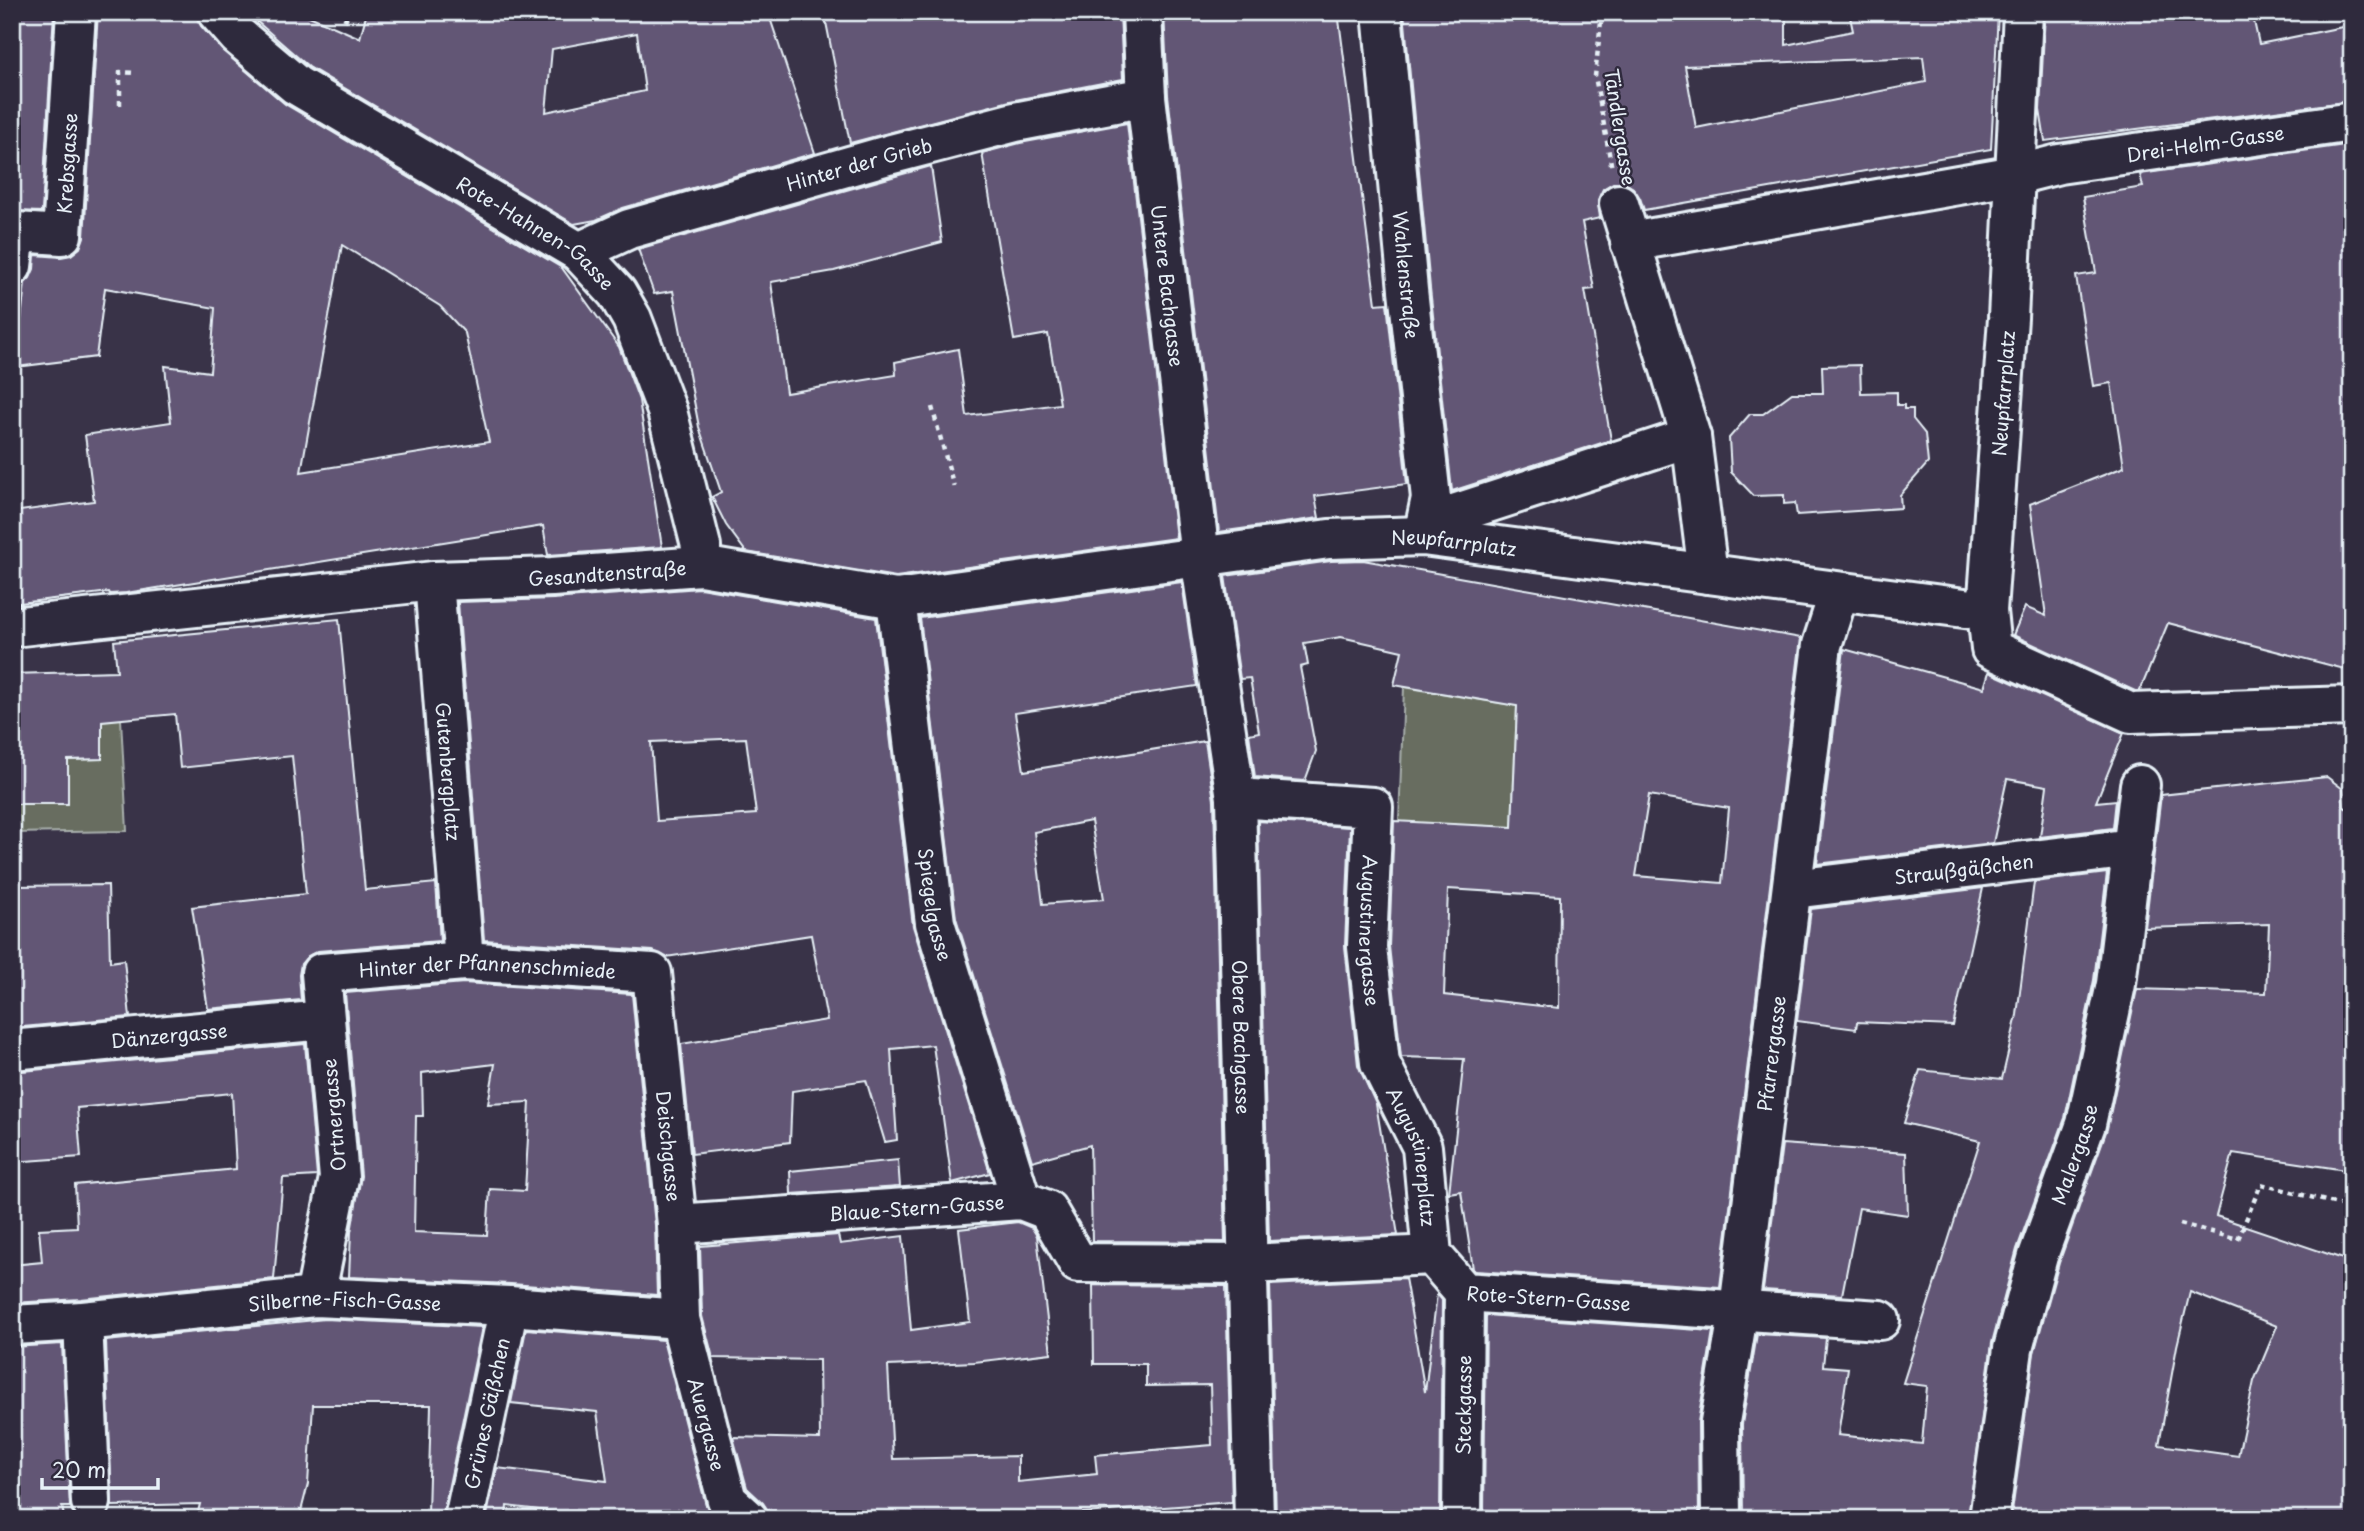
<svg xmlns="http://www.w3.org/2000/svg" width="2364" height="1531" viewBox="0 0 2364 1531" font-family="'Playpen Sans',sans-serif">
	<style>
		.green { fill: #676d60; stroke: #a8afac; stroke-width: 2 }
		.building { fill: #625774; stroke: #e8f1f8; stroke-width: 2; fill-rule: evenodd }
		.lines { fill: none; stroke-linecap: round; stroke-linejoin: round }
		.minor-casing { stroke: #e8f1f8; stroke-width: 44 }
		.path { stroke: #e8f1f8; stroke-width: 4.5; stroke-dasharray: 5 5; stroke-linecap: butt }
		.minor { stroke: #2f2a3d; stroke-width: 38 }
		.labels { text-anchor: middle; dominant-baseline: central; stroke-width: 5; stroke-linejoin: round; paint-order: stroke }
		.street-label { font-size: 19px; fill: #e8f1f8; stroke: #2f2a3d }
	</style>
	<rect width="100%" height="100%" fill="#393348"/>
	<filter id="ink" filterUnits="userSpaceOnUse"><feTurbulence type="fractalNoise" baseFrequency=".0143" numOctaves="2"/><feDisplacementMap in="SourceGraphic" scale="14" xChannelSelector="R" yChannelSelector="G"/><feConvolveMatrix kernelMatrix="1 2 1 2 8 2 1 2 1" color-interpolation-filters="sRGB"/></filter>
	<g filter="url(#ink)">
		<g class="green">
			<polygon points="1404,687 1517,706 1512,827 1399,822"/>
			<polygon points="102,716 121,719 127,831 12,833 12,804 67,804 68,760 102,759"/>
		</g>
		<g class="building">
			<polygon points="12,12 54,12 42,212 12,211"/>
			<path d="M98 12H196L201 26 222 50 285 104 562 268 619 347 639 400 662 547 548 555 543 526 126 593 110 594 109 592 12 604V512L94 501 85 435 171 422 165 366 210 372 215 308 105 288 96 357 16 367 25 283 30 278 34 269 35 255 61 257 71 255 80 248 84 237ZM342 245 440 306 465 333 489 442 301 472Z"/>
			<path d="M246 12H300L360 38 367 12H768L815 153 623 208 596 220 574 224 309 67ZM637 33 645 91 546 112 552 49Z"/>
			<polygon points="824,12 1120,12 1123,79 1010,101 850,143"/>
			<polygon points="1164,12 1338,12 1376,304 1387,303 1407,484 1315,496 1319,518 1219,532 1168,95"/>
			<path d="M1404 12H1772V14L1786 15V45L1853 31 1849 12H1998L1991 149 1644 210 1640 198 1633 188 1625 183H1613L1603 189 1598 200 1600 218 1582 222 1594 289 1585 290 1611 440 1452 491 1430 288ZM1923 57 1926 82 1696 128 1685 66Z"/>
			<polygon points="2045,12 2252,12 2259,44 2352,25 2352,101 2045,141 2040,110"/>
			<polygon points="1127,123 1176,538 896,577 746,552 726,525 712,497 721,492 699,427 673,291 654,294 638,249 931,166 942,242 834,271 771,282 786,393 896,375 895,362 958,349 967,416 1060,404 1048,334 1014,340 982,153 1020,143"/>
			<polygon points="2352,144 2352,671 2168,623 2140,691 2135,691 2013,635 2025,607 2046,616 2030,504 2124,467 2111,383 2093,386 2076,276 2096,273 2083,197 2143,187 2140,174"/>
			<polygon points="1860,365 1861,393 1897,392 1897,405 1904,405 1904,409 1913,409 1913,419 1925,434 1928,463 1900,495 1901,508 1797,515 1795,503 1784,504 1784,495 1754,496 1731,472 1729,438 1750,414 1763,414 1792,393 1823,393 1822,366"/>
			<path d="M1363 560 1801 638 1720 1287 1475 1271 1473 1269 1461 1191 1449 1193 1464 1059 1401 1057 1389 946 1394 821 1512 827 1517 706 1394 685 1402 651 1341 637 1304 643 1308 665 1300 667 1316 751 1305 781 1255 777 1249 734 1259 732 1250 678 1240 679 1225 576 1331 561ZM1649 795 1729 808 1722 883 1636 876ZM1448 889 1560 896 1559 1008 1444 995Z"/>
			<path d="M1182 582 1197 686 1015 713 1024 771 1205 741 1214 800 1225 1242 1092 1241 1090 1145 1032 1161 956 918 920 618ZM1091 821 1104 899 1043 904 1034 832Z"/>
			<path d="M700 588 876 618 913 926 990 1173 952 1183 933 1045 891 1049 897 1140 885 1142 866 1080 792 1091 790 1142 692 1154 681 1044 827 1020 811 935 666 957 653 951 484 940 458 602 553 599ZM746 738 756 814 657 821 651 742Z"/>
			<polygon points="339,619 365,890 436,883 440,941 318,951 308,956 301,964 299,975 301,1000 208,1009 192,907 306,894 292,756 180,768 175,714 102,721 102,759 68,760 68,804 12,804 12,674 117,671 114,641"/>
			<polygon points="1844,649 1984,688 1989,672 2124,733 2096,802 2116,800 2113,828 2040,837 2047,786 2007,779 1993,843 1817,864"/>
			<path d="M2327 777 2343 789 2344 807 2352 811V895L2346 898 2352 1007V1171L2233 1153 2216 1216 2352 1262V1519H2011L2034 1353 2059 1263 2107 1129 2137 989 2266 993 2269 924 2145 928 2161 795ZM2190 1292 2277 1326 2254 1381 2238 1456 2159 1445 2177 1346Z"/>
			<polygon points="1258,821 1350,827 1345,946 1358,1065 1376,1104 1398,1235 1269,1241"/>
			<polygon points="2107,873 2094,980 2065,1118 2017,1249 1992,1343 1968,1519 1743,1519 1742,1424 1757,1334 1826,1338 1823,1366 1848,1368 1838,1435 1922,1444 1927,1386 1903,1383 1980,1141 1904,1123 1920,1070 2002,1079 2017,1015 2034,882"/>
			<polygon points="108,885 110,962 124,960 130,1017 12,1028 12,886"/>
			<polygon points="1983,888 1953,1026 1857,1022 1856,1029 1797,1021 1811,909"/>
			<path d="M464 983 632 994 655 1225 657 1295 511 1284 349 1277 351 1232 361 1176 345 993ZM495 1064 488 1104 530 1102 525 1191 490 1189 487 1235 414 1232 416 1116H423L422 1073Z"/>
			<polygon points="305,1044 317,1176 283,1178 274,1279 81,1299 12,1303 12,1265 42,1262 39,1229 77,1227 75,1185 236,1169 232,1093 77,1108 81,1157 12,1162 12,1072"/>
			<polygon points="1782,1144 1906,1153 1908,1215 1859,1208 1842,1295 1763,1290"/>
			<polygon points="898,1160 900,1187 791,1194 790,1171"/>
			<polygon points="1018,1222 1032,1228 1037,1236 1051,1353 974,1362 888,1366 893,1459 1018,1456 1018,1482 1097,1474 1095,1455 1212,1445 1210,1385 1146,1386 1146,1364 1094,1364 1093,1285 1226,1286 1232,1502 1000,1519 769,1519 769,1512 763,1503 747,1488 733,1437 820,1439 819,1360 713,1358 702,1316 700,1246 838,1235 840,1244 903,1236 911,1330 970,1322 959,1229"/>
			<polygon points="1405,1278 1425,1392 1437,1294 1442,1300 1440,1519 1276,1519 1270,1285"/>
			<polygon points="1486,1315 1713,1331 1698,1422 1699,1519 1579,1519 1484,1510"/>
			<polygon points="325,1319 482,1327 443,1514 428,1513 431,1405 313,1405 308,1484 299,1519 197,1516 200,1504 112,1506 106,1341"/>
			<polygon points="526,1329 663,1340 706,1505 715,1519 616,1519 507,1506 506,1516 487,1515 497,1468 607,1481 597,1412 511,1403"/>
			<polygon points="62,1344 70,1507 62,1507 64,1516 48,1519 16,1519 12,1502 12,1347"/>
		</g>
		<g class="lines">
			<g class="minor-casing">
				<g id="minor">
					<path id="s1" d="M217 12 238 36 296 85 579 252 617 293 632 319 667 411 701 546V566"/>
					<path id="s2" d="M1142 12 1146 97 1200 557 1236 798 1254 1519"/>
					<path id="s3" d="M1382 12 1408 290 1431 498 1423 536"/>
					<polyline points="1619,204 1691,437 1708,574"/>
					<path id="s4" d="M1630 242 2016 175 2059 164 2352 122"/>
					<path id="s5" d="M579 252 629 229 888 155 1015 122 1146 97"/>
					<path id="s6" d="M12 266 16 232 62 235 76 12"/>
					<polyline points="1426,523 1691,437"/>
					<path id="s7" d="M434 581 464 961"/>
					<path id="s8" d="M896 599 935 923 1021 1200"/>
					<polyline points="1987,611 1991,649 2131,713 2352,706"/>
					<path id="s9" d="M12 627 434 581 552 577 701 566 896 599 1329 539 1423 536 1987 611 2008 318 2023 12"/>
					<path id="s10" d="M1236 798 1373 807 1367 947 1380 1063 1422 1147 1432 1255"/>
					<path id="s11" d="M1793 889 2133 848"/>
					<path id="s12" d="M12 1050 324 1020"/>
					<path id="s13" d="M677 1224 1021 1200 1047 1210 1078 1263 1249 1264 1432 1255 1464 1292 1880 1320"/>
					<path id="s14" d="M315 1297 339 1178 321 973 464 961 652 973 677 1224 680 1319 727 1500 748 1519"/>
					<polyline points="83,1321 91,1502"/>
					<path id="s15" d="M12 1325 83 1321 315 1297 509 1306 680 1319"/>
					<path id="s16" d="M464 1519 509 1306"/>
					<path id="s17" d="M1462 1519 1464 1292"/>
					<path id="s18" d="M1721 1519 1720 1422 1739 1309 1822 645 1839 592"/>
					<path id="s19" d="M1989 1519 2013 1349 2038 1256 2086 1124 2116 984 2140 785"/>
				</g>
			</g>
			<g class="path">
				<polyline points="335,12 348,20"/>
				<polyline points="1602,12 1595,76 1612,169"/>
				<polyline points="120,105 120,72 135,73"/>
				<polyline points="932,407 954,487"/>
				<polyline points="2180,1224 2238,1239 2261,1184 2341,1205 2352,1174"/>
			</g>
			<use href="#minor" class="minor"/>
		</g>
	</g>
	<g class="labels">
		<g class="street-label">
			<text transform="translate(1621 127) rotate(81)">Tändlergasse</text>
			<text stroke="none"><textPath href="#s4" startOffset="584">Drei-Helm-Gasse</textPath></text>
			<text stroke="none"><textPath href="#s6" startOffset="152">Krebsgasse</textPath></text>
			<text stroke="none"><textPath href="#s5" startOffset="294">Hinter der Grieb</textPath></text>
			<text stroke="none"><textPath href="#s1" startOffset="390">Rote-Hahnen-Gasse</textPath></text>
			<text stroke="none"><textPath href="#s3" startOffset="264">Wahlenstraße</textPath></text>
			<text stroke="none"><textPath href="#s2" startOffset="275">Untere Bachgasse</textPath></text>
			<text stroke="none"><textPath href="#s9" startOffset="2208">Neupfarrplatz</textPath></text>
			<text stroke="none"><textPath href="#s9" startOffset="1452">Neupfarrplatz</textPath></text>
			<text stroke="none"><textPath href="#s9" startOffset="598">Gesandtenstraße</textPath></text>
			<text stroke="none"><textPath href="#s7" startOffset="191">Gutenbergplatz</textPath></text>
			<text stroke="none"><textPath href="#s11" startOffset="172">Straußgäßchen</textPath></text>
			<text stroke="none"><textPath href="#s8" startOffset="308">Spiegelgasse</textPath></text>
			<text stroke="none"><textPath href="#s10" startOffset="261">Augustinergasse</textPath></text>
			<text stroke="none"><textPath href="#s14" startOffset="494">Hinter der Pfannenschmiede</textPath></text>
			<text stroke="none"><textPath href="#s12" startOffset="158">Dänzergasse</textPath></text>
			<text stroke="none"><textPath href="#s2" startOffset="1031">Obere Bachgasse</textPath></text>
			<text stroke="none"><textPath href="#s18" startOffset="469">Pfarrergasse</textPath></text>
			<text transform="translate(333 1115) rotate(-95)">Ortnergasse</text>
			<text stroke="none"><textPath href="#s14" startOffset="833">Deischgasse</textPath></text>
			<text stroke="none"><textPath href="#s19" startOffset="376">Malergasse</textPath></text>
			<text stroke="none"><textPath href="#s10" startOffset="495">Augustinerplatz</textPath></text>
			<text stroke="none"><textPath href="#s13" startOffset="240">Blaue-Stern-Gasse</textPath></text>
			<text stroke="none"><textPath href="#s13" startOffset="922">Rote-Stern-Gasse</textPath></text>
			<text stroke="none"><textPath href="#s15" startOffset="334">Silberne-Fisch-Gasse</textPath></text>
			<text stroke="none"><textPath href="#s17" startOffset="114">Steckgasse</textPath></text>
			<text stroke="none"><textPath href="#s16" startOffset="108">Grünes Gäßchen</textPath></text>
			<text stroke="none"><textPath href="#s14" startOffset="1115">Auergasse</textPath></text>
		</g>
	</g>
	<rect width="2364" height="1531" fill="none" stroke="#2f2a3d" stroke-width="42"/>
	<rect x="21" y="21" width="2322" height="1489" fill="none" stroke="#e8f1f8" stroke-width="2.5" filter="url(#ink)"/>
	<path d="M42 1478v10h116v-10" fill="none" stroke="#e8f1f8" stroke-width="3.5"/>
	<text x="52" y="1478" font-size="21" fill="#e8f1f8" stroke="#2f2a3d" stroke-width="5" paint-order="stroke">20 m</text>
</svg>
